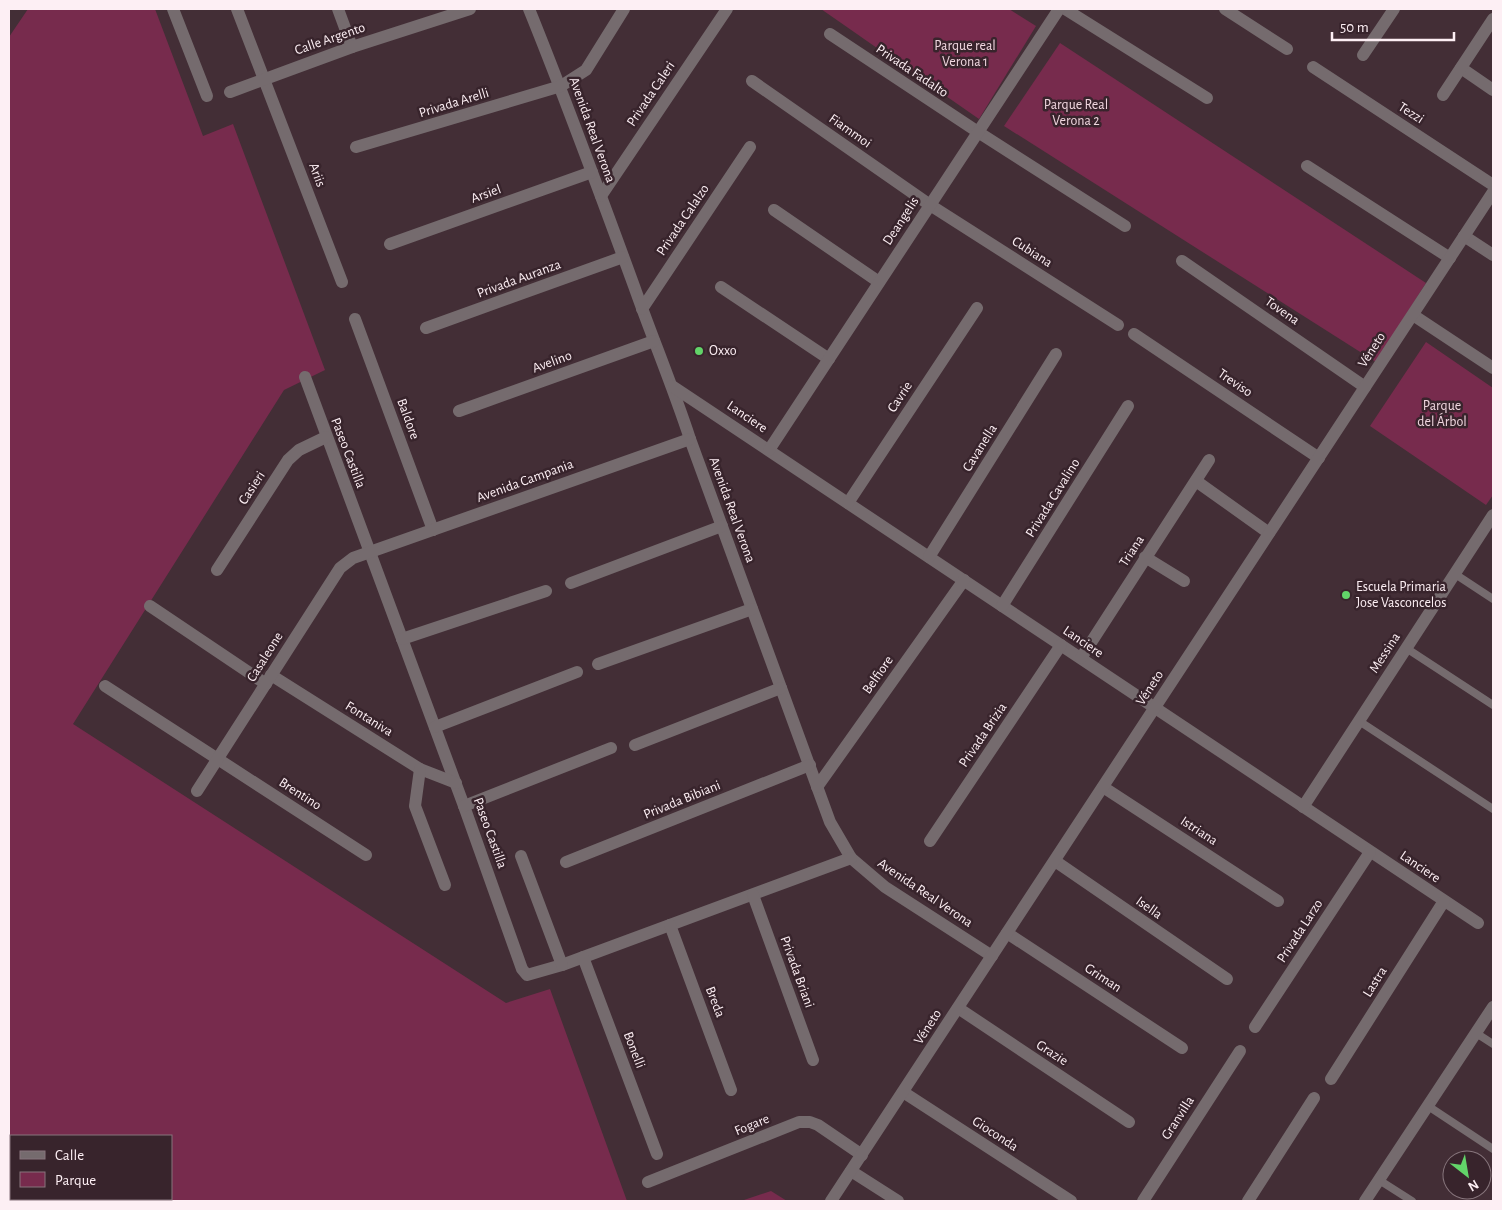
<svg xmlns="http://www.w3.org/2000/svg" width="1502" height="1210" viewBox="0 0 1502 1210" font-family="'Alegreya Sans',sans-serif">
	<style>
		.green { fill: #772b4d; fill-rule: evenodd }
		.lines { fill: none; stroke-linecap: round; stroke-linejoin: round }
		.service { stroke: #756b6e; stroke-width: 8 }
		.minor { stroke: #756b6e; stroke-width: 12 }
		.poi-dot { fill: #62d469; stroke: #38242c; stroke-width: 2 }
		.labels { text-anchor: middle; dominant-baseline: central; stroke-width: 5; stroke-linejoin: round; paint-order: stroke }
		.street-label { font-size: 14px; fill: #fdeff4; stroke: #38242c }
		.park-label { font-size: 14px; fill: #f0d6df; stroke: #38242c }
		.poi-label { font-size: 14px; fill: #fdeff4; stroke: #38242c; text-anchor: start }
	</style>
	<rect width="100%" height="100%" fill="#432e36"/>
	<g class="green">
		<path d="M28 9H155L203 136 233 124 325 370 284 390 73 724 506 1003 550 989 627 1201H9V37ZM11 1136H171V1199H11Z"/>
		<polygon points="821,9 1009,9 1036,26 979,119"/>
		<polygon points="1060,43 1426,283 1376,362 1004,126"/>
		<polygon points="1426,342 1493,388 1493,495 1486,505 1370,426"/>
		<polygon points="771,1191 787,1201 741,1201"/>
	</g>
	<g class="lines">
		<g class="service">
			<polyline points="1455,574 1493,599"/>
			<polyline points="1406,648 1493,705"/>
			<polyline points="1359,721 1493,809"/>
			<polyline points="1476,1033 1493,1044"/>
			<polyline points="1428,1106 1493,1149"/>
			<polyline points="1379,1180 1412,1201"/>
		</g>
		<g class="minor">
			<polyline points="173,9 207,96"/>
			<polyline points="237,9 342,282"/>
			<polyline points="338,9 352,47"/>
			<path d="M529 9C566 100 600 193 634 286 652 337 673 387 690 439L830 822 851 858 885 887 992 956"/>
			<polyline points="1065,9 1207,98"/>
			<polyline points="1225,9 1287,49"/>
			<polyline points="830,34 978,132 1125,226"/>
			<polyline points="1363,55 1394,9"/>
			<polyline points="1313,67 1493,185"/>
			<polyline points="1461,68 1493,90"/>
			<polyline points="752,81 930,205 1118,325"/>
			<polyline points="230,92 352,47 470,9"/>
			<polyline points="1443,95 1493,19"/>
			<polyline points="356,147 561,86 586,70 624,9"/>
			<polyline points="1307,166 1450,258"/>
			<polyline points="601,196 727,9"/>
			<polyline points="774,210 879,282"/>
			<polyline points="1464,236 1493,255"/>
			<polyline points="390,244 592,172"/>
			<polyline points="1182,261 1365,387"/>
			<polyline points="721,287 829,359"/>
			<polyline points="642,309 750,147"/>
			<polyline points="1413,315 1493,368"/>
			<polyline points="355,319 433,530"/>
			<polyline points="426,328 623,257"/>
			<polyline points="1134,334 1319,458"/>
			<polyline points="305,377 464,806 522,969 527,975 562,965 851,858"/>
			<polyline points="672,386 1478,923"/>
			<polyline points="459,411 654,341"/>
			<polyline points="769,450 1059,9"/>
			<polyline points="1196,481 1269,533"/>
			<polyline points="848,503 977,308"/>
			<polyline points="929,557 1056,354"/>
			<polyline points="1145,557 1184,581"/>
			<polyline points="217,570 288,460 299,450 326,437"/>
			<polyline points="571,583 722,526"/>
			<polyline points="150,606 266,684"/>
			<polyline points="1002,606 1128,406"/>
			<polyline points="402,639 546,591"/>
			<polyline points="1081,658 1209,460"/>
			<polyline points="598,664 752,609"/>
			<polyline points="271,675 420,769 456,783"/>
			<polyline points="105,686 366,855"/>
			<polyline points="435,727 577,672"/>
			<polyline points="635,745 781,688"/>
			<polyline points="420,769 415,806 445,885"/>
			<polyline points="817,787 964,580"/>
			<polyline points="1103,787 1278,901"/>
			<polyline points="197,791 340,568 353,558 690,439"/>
			<polyline points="464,806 611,748"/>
			<polyline points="1303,807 1493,515"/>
			<polyline points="930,841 1061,645"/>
			<polyline points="521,856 562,965"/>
			<polyline points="1055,861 1227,979"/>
			<polyline points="566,862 810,765"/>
			<polyline points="753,895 813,1060"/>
			<polyline points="670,925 731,1090"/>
			<polyline points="1007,933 1182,1048"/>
			<polyline points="583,957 657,1154"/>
			<polyline points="958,1008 1129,1122"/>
			<polyline points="1255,1027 1370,852"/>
			<polyline points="1331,1079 1444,901"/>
			<polyline points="903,1092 1071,1201"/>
			<polyline points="851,1171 898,1201"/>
			<polyline points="648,1182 799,1122 810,1122 818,1125 862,1155"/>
			<polyline points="831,1201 1493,192"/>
			<polyline points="1143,1201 1240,1051"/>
			<polyline points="1248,1201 1314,1098"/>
			<polyline points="1365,1201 1493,1007"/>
		</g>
	</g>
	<g class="poi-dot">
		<circle cx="699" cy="351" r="5"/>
		<circle cx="1346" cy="595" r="5"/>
	</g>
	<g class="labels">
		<g class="street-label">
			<text transform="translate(330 39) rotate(-19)">Calle Argento</text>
			<text transform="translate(912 71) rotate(34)">Privada Fadalto</text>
			<text transform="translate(651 94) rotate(-56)">Privada Caleri</text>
			<text transform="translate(454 103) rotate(-17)">Privada Arelli</text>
			<text transform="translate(1411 113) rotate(33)">Tezzi</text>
			<text transform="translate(592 130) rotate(70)">Avenida Real Verona</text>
			<text transform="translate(850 131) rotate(35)">Fiammoi</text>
			<text transform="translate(317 175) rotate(69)">Ariis</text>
			<text transform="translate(486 194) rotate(-20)">Arsiel</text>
			<text transform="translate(683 220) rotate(-56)">Privada Calalzo</text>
			<text transform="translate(901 221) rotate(-57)">Deangelis</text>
			<text transform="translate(1032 252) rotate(33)">Cubiana</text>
			<text transform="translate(519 279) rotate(-20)">Privada Auranza</text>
			<text transform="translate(1282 311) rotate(35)">Tovena</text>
			<text transform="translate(1372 350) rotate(-57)">Véneto</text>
			<text transform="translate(552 362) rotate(-20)">Avelino</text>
			<text transform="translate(1235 383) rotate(34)">Treviso</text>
			<text transform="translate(900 397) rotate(-57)">Cavrie</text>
			<text transform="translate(747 417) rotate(34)">Lanciere</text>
			<text transform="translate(408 419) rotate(70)">Baldore</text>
			<text transform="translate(980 448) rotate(-58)">Cavanella</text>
			<text transform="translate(348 453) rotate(69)">Paseo Castilla</text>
			<text transform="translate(525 481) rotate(-20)">Avenida Campania</text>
			<text transform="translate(252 488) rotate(-57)">Casieri</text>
			<text transform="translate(1053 498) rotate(-58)">Privada Cavalino</text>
			<text transform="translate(732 510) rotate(70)">Avenida Real Verona</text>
			<text transform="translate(1132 551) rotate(-57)">Triana</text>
			<text transform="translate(1083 642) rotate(34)">Lanciere</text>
			<text transform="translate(1385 653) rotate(-57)">Messina</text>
			<text transform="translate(265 657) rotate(-58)">Casaleone</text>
			<text transform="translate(878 675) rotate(-55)">Belfiore</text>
			<text transform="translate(1150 688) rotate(-57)">Véneto</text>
			<text transform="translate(369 719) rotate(32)">Fontaniva</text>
			<text transform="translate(983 735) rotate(-56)">Privada Brizia</text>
			<text transform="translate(300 794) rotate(33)">Brentino</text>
			<text transform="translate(682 800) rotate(-22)">Privada Bibiani</text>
			<text transform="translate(1199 831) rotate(33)">Istriana</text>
			<text transform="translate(490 833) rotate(70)">Paseo Castilla</text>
			<text transform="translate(1420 867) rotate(34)">Lanciere</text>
			<text transform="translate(925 893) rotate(34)">Avenida Real Verona</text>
			<text transform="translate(1149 908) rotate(35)">Isella</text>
			<text transform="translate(1300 931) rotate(-57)">Privada Larzo</text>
			<text transform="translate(797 972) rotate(70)">Privada Briani</text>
			<text transform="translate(1103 978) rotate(33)">Griman</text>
			<text transform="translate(1375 982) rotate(-58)">Lastra</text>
			<text transform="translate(715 1002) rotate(69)">Breda</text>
			<text transform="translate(928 1027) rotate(-57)">Véneto</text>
			<text transform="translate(634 1050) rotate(69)">Bonelli</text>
			<text transform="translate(1052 1053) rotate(33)">Grazie</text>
			<text transform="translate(1178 1118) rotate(-57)">Granvilla</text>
			<text transform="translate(752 1125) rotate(-22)">Fogare</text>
			<text transform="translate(995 1134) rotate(33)">Gioconda</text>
		</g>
		<g class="park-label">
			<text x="965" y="46">Parque real<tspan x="965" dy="16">Verona 1</tspan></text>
			<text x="1076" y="105">Parque Real<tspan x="1076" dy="16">Verona 2</tspan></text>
			<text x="1442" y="406">Parque<tspan x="1442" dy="16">del Árbol</tspan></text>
		</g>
		<g class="poi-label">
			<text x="709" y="351">Oxxo</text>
			<text x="1356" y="587">Escuela Primaria<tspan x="1356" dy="16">Jose Vasconcelos</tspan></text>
		</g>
	</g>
	<rect width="1502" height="1210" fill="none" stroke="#fdeff4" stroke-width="20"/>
	<rect x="10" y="1135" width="162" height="65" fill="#38242c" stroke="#87757c"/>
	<rect x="20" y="1151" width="25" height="8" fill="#756b6e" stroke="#87757c"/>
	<text x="55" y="1160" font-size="15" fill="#fdeff4">Calle</text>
	<rect x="20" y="1172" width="25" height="15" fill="#772b4d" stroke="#87757c"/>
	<text x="55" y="1185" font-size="15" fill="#fdeff4">Parque</text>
	<g transform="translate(1467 1175) rotate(149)"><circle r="24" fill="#38242c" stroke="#87757c"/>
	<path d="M0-4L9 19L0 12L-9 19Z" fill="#62d469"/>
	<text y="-8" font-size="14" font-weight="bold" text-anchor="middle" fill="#fdeff4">N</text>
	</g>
	<path d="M1332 32v8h122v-8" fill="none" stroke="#fdeff4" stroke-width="2.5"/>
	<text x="1340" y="32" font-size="15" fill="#fdeff4" stroke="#38242c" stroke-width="4" paint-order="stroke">50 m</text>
</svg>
